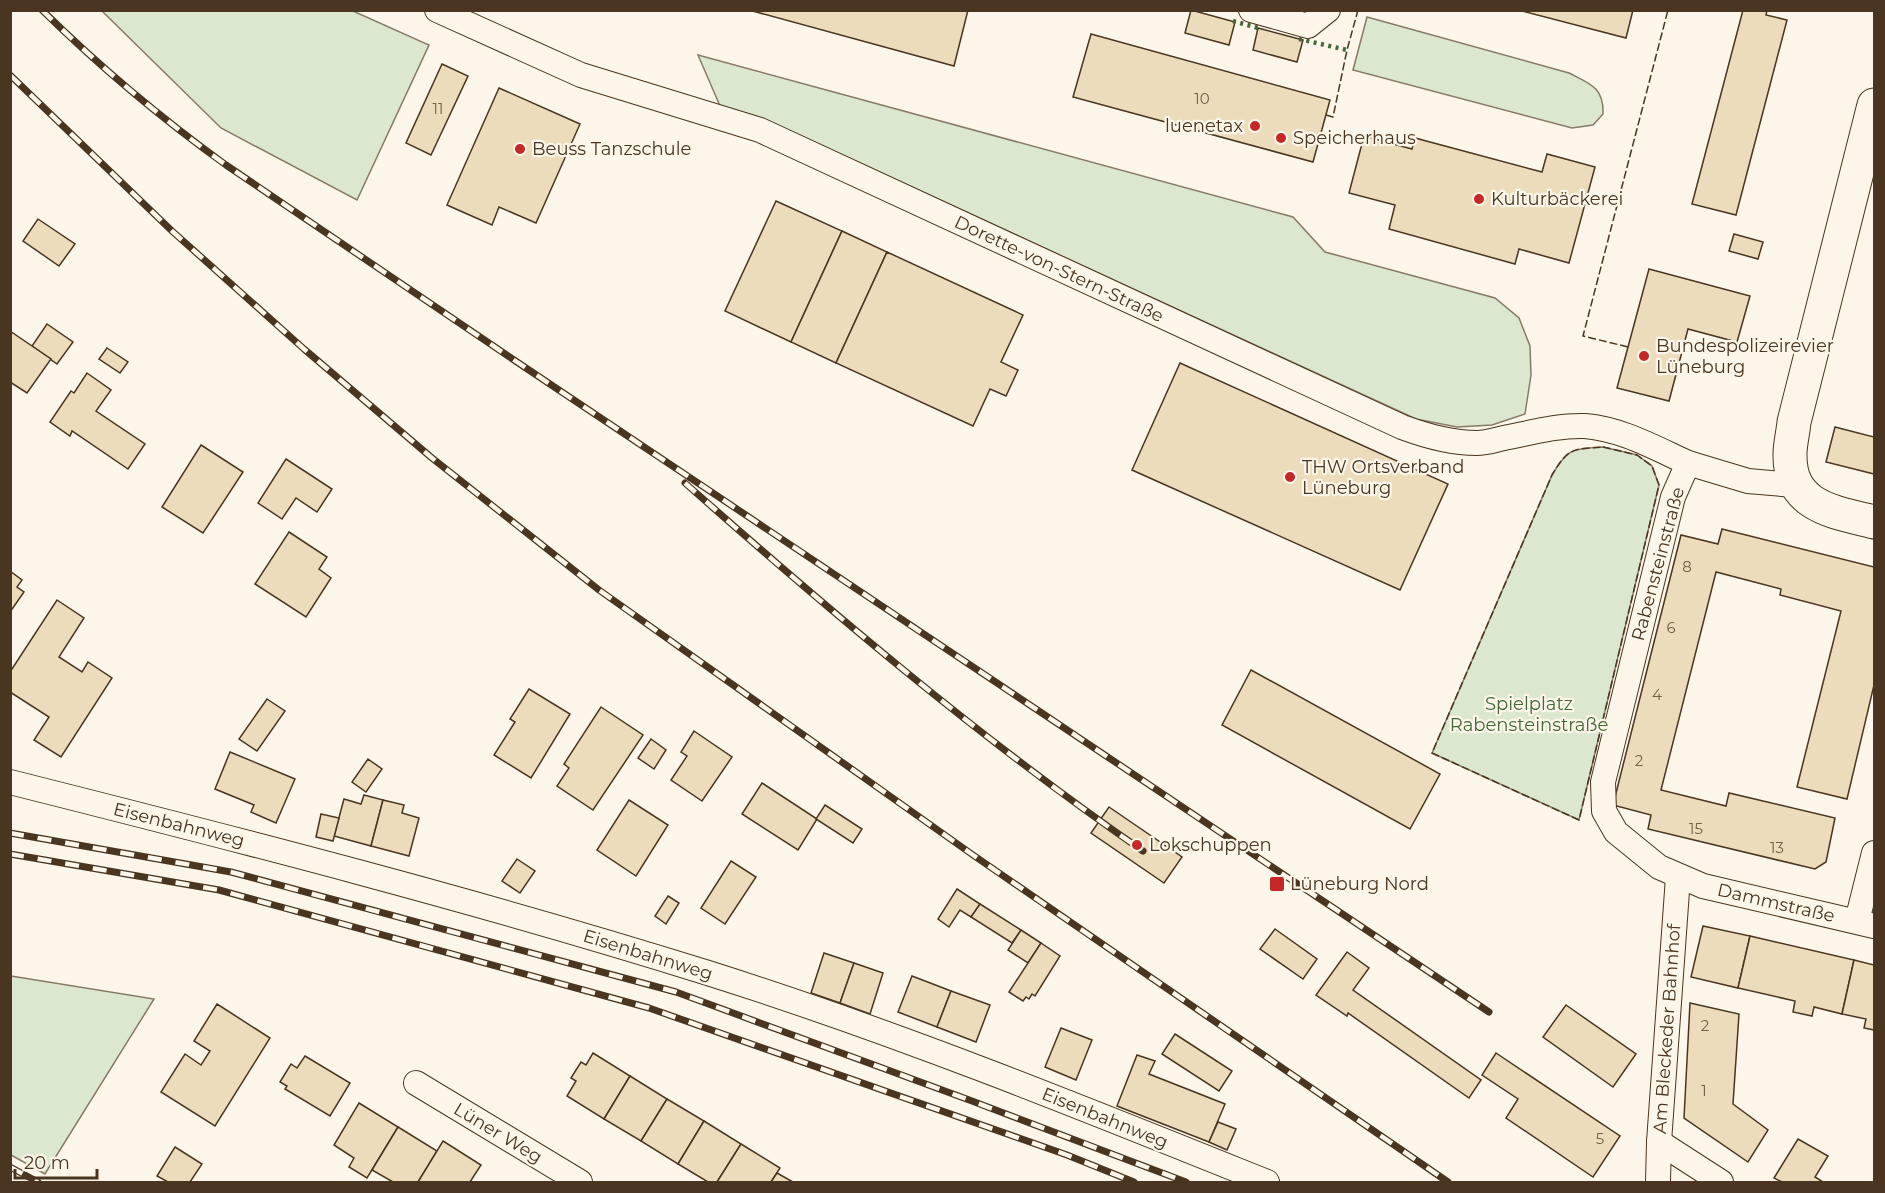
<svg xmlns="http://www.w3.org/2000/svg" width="1885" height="1193" viewBox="0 0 1885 1193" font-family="Montserrat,sans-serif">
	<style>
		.green { fill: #dce7d0; stroke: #887966; stroke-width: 1.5 }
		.building { fill: #ecdcbc; stroke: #4a3520; stroke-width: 1.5 }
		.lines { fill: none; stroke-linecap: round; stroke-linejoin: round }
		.street-casing { stroke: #4a3520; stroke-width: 26 }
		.secondary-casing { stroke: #4a3520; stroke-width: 35 }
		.street { stroke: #fbf6e9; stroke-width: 24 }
		.secondary { stroke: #fbf6e9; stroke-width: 33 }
		.rail-casing { stroke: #4a3520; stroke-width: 7 }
		.rail { stroke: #fbf6e9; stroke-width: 4.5; stroke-dasharray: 14; stroke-linecap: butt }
		.hedge { stroke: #436837; stroke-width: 4.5; stroke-dasharray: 3 4.5; stroke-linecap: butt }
		.fence { stroke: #4a3520; stroke-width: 1.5; stroke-dasharray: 8 3; stroke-linecap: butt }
		.poi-dot { fill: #c62828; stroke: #fbf6e9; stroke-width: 2 }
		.labels { text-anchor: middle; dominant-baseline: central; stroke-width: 4.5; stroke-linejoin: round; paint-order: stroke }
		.number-label { font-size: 15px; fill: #725f47 }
		.poi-label { font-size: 18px; fill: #4a3520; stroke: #fbf6e9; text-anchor: start }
		.street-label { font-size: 18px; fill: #4a3520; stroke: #fbf6e9 }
		.park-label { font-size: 18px; fill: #436837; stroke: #fbf6e9 }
	</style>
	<rect width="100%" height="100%" fill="#fbf6e9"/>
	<g class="green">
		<polygon points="102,11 353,11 429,45 357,200 221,128"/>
		<path d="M1367 17 1569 73C1591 84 1604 88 1603 114L1593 125 1572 128 1353 70Z"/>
		<polygon points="698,55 1293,217 1325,252 1495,298 1519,318 1530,346 1531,375 1525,414 1492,425 1457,427 1416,419 764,119 720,106"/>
		<path d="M1603 447 1637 455 1652 466 1659 485 1579 820 1432 753 1552 475C1568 448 1572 449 1603 447Z"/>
		<polygon points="11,976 154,999 45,1174 11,1155"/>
	</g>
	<g class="building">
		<polygon points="749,10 968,10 954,66"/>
		<polygon points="1191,10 1235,22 1229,45 1185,33"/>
		<polygon points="1518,10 1633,10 1626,38"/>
		<polygon points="1743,10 1767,10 1766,15 1787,20 1736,215 1692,204"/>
		<polygon points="1258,28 1303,40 1297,62 1253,50"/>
		<polygon points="1091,34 1330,100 1313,162 1073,97"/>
		<polygon points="442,64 468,76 431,155 406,143"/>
		<polygon points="499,88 580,124 536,223 499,207 492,225 447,205"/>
		<polygon points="1364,136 1412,149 1415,138 1542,172 1547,154 1595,167 1569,263 1519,249 1515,264 1389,229 1395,205 1349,193"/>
		<polygon points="776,201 842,231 791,342 725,311"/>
		<polygon points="38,219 75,244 59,266 23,241"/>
		<polygon points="842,231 887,252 836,363 791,342"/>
		<polygon points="1734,234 1763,242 1758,259 1729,251"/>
		<polygon points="887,252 1023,315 1001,362 1018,370 1006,396 990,389 973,426 836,363"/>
		<polygon points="1649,269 1750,296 1737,342 1688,329 1669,401 1617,388"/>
		<polygon points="47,324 73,342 57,364 32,346"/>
		<polygon points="10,331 51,359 27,393 10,382"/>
		<polygon points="107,348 128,362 120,373 99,359"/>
		<polygon points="1180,363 1448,484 1400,590 1132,470"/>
		<polygon points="87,373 111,390 96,411 145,444 128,469 72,431 70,436 50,422 71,391 74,393"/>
		<polygon points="1835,427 1874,437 1874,474 1826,462"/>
		<polygon points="201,445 243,472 203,533 162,507"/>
		<polygon points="286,459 332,489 317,512 296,498 282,519 258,503"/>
		<polygon points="1722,529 1874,567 1874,685 1847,799 1797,787 1841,611 1780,595 1781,589 1716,572 1661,790 1726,806 1729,793 1835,818 1826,862 1815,869 1648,829 1651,815 1613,805 1681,535 1718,544"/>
		<polygon points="289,532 327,557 319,569 331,578 306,617 255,584"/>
		<polygon points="10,571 22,580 17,587 24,592 10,612"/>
		<polygon points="57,600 84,618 59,657 82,672 88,662 112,678 61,757 34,740 49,717 10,692 10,672"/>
		<polygon points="1251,670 1440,774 1410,829 1222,725"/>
		<polygon points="529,689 570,714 531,778 494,755 515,722 510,719"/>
		<polygon points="267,699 285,711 257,751 239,739"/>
		<polygon points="601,707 643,735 593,810 557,786 569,768 564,764"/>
		<polygon points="694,731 732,757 702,801 671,780 687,756 681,752"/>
		<polygon points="651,739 666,750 654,769 638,758"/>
		<polygon points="230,752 295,779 276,823 251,812 254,805 215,789"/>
		<polygon points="368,759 382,769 366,792 352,782"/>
		<polygon points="762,783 817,819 798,850 742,814"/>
		<polygon points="364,795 383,800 371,846 334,836 344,799 361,804"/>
		<polygon points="383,800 404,805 402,813 419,818 409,856 371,846"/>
		<polygon points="629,800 668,825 636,876 597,850"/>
		<polygon points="825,805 862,829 853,843 816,819"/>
		<polygon points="1109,807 1182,857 1164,883 1091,833"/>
		<polygon points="321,814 339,818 333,841 316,837"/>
		<polygon points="517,859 535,871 520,893 502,881"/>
		<polygon points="731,861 756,877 725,924 701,908"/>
		<polygon points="957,889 980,904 971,917 960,910 949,927 938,919"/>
		<polygon points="668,896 679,903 666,924 655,916"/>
		<polygon points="980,904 1021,930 1012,943 971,917"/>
		<polygon points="1703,926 1750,936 1738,988 1691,977"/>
		<polygon points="1275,929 1317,959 1303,979 1260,949"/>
		<polygon points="1021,930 1041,943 1028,963 1008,950"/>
		<polygon points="1750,936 1854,960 1842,1014 1814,1007 1812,1016 1793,1012 1795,1001 1738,988"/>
		<polygon points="1041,943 1060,956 1035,996 1032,994 1029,999 1026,997 1023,1001 1009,992"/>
		<polygon points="1347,952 1369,968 1353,990 1481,1080 1469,1098 1348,1013 1347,1016 1316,995"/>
		<polygon points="824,953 854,963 840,1003 811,993"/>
		<polygon points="1854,960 1874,965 1874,1030 1864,1028 1866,1019 1842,1014"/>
		<polygon points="854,963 883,973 870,1014 840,1003"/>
		<polygon points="912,976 951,991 937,1027 898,1012"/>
		<polygon points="951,991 990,1005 976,1042 937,1027"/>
		<polygon points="1690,1003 1739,1014 1733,1104 1768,1130 1748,1162 1684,1118"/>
		<polygon points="217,1004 270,1038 215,1126 161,1092 185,1054 201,1065 210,1051 194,1041"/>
		<polygon points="1566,1005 1636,1054 1613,1087 1543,1037"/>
		<polygon points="1061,1028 1092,1040 1076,1080 1045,1067"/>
		<polygon points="1175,1034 1232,1071 1219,1091 1162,1054"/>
		<polygon points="593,1053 630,1076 604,1119 567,1096 576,1081 571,1078 581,1062 586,1065"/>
		<polygon points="1496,1053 1620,1136 1593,1177 1506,1118 1518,1099 1482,1075"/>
		<polygon points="1137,1055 1155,1061 1149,1074 1225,1104 1209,1142 1117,1106"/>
		<polygon points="305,1056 350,1083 330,1116 285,1089 287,1086 280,1082 291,1064 297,1068"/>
		<polygon points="630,1076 667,1099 641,1141 604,1119"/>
		<polygon points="667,1099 704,1121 678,1164 641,1141"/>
		<polygon points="359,1103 398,1127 367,1178 349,1167 354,1158 334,1145"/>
		<polygon points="704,1121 741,1144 717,1182 708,1182 678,1164"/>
		<polygon points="1218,1122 1236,1129 1227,1150 1209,1142"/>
		<polygon points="398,1127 437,1151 418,1182 393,1182 372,1170"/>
		<polygon points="1798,1139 1828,1156 1815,1177 1823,1182 1782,1182 1774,1178"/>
		<polygon points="443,1141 481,1165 470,1182 418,1182"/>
		<polygon points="741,1144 780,1168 771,1182 717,1182"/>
		<polygon points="175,1147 202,1164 190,1182 168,1182 157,1176"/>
		<polygon points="777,1173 793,1182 771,1182"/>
	</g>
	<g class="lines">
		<g class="street-casing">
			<g id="street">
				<path d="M437 10 581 75 760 130 1402 427C1426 436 1450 443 1477 443 1486 443 1495 440 1504 438 1530 433 1558 425 1585 426 1622 429 1655 448 1688 463"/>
				<polyline points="1251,10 1308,26 1328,10"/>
				<polyline points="1794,485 1748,481 1688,463 1673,497 1603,782 1604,811 1616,832 1659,867 1703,886 1874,926"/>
				<path d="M10 782C244 841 478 901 708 973 898 1033 1083 1108 1267 1182"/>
				<polyline points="1857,921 1874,853"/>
				<polyline points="416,1083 580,1182"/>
				<polyline points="1659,1142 1721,1182"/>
				<polyline points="1658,1182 1659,1142 1678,877"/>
			</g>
		</g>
		<g class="secondary-casing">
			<path id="secondary" d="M1874 105 1794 422C1793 433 1790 444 1790 454 1789 507 1834 512 1874 522"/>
		</g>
		<use href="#street" class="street"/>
		<use href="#secondary" class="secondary"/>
		<g class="rail-casing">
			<g id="rail">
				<path d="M42 10C100 67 161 118 226 165L514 360 1489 1012"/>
				<polyline points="10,75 172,231 304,349 432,458 599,590 973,855 1448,1182"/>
				<path d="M685 483C832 613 982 740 1143 851"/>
				<polyline points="10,833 231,872 676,992 972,1101 1186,1182"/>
				<polyline points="10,854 219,890 649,1008 1067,1155 1134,1182"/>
				<polyline points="10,1167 38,1182"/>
			</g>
		</g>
		<use href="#rail" class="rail"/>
		<g class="hedge">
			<polyline points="1233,21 1262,29"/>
			<polyline points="1299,39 1347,50"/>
		</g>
		<g class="fence">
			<polyline points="1326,115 1333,117 1347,50 1358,10"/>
			<polyline points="1628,347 1583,336 1668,10"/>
			<path d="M1603 447 1637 455 1652 466 1659 485 1579 820 1432 753 1552 475C1568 448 1572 449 1603 447Z"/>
		</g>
	</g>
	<g class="poi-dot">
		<circle cx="1255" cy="126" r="6"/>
		<circle cx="1281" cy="138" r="6"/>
		<circle cx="520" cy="149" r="6"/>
		<circle cx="1479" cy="199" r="6"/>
		<circle cx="1644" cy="356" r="6"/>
		<circle cx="1290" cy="477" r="6"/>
		<circle cx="1137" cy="845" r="6"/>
		<rect x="1269" y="876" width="16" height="16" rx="3"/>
	</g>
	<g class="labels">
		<g class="number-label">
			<text x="1202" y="98">10</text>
			<text x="438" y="108">11</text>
			<text x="1687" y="566">8</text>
			<text x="1671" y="627">6</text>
			<text x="1657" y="694">4</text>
			<text x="1639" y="760">2</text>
			<text x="1696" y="828">15</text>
			<text x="1777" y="847">13</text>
			<text x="1705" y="1025">2</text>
			<text x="1704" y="1090">1</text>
			<text x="1600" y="1138">5</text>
		</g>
		<g class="poi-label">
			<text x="1243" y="126" text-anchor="end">luenetax</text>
			<text x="1293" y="138">Speicherhaus</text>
			<text x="532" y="149">Beuss Tanzschule</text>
			<text x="1491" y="199">Kulturbäckerei</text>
			<text x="1656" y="346">Bundespolizeirevier<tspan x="1656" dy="21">Lüneburg</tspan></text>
			<text x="1302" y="467">THW Ortsverband<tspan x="1302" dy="21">Lüneburg</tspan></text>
			<text x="1149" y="845">Lokschuppen</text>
			<text x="1290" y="884">Lüneburg Nord</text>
		</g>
		<g class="street-label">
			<text transform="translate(1059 269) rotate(25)">Dorette-von-Stern-Straße</text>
			<text transform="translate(1658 564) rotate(-75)">Rabensteinstraße</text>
			<text transform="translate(179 825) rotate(14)">Eisenbahnweg</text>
			<text transform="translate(1776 903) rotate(13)">Dammstraße</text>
			<text transform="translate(648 955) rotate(17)">Eisenbahnweg</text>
			<text transform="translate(1667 1029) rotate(-86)">Am Bleckeder Bahnhof</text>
			<text transform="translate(1105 1118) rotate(22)">Eisenbahnweg</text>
			<text transform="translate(498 1133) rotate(31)">Lüner Weg</text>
		</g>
		<g class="park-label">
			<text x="1529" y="704">Spielplatz<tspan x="1529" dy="21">Rabensteinstraße</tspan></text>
		</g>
	</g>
	<rect width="1885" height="1193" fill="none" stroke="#4a3520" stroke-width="24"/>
	<path d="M15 1169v9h82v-9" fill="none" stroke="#4a3520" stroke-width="3"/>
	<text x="24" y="1169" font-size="18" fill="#4a3520" stroke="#fbf6e9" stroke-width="4.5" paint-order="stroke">20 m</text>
</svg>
